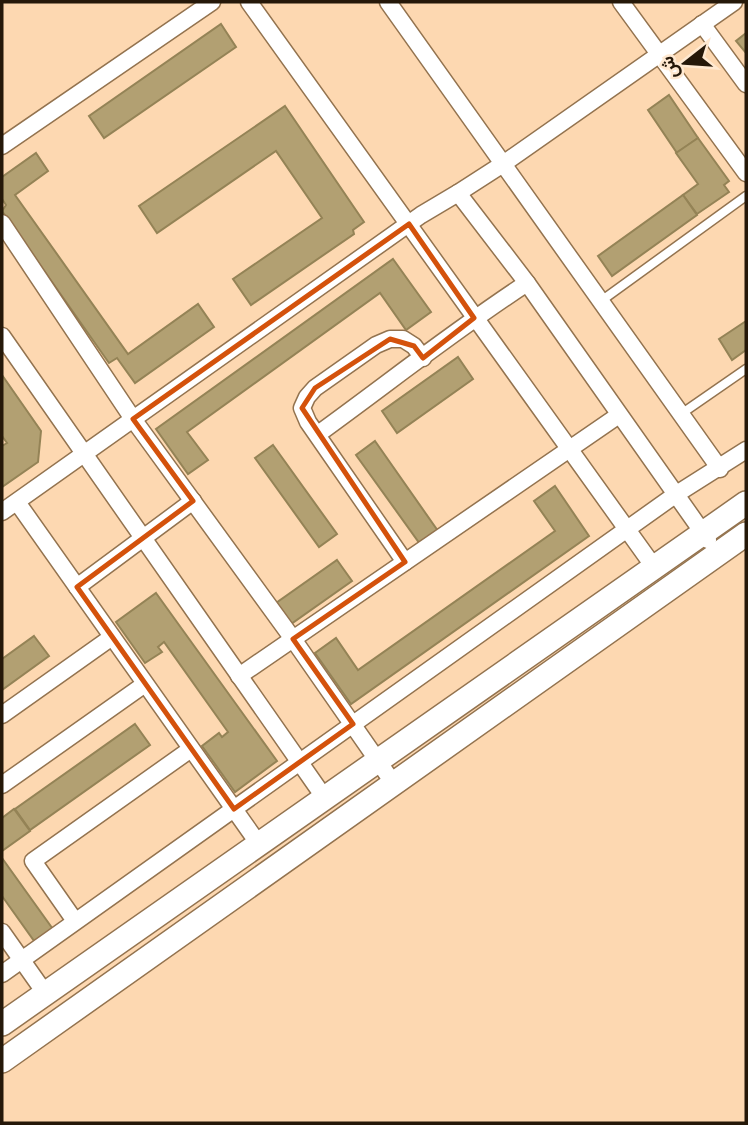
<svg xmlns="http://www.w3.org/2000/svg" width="748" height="1125" viewBox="0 0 748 1125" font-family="'Noto Serif',Vazirmatn,serif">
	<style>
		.building { fill: #b2a072; stroke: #948356; stroke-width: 2 }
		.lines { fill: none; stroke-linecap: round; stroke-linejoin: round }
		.lane-casing { stroke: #93734f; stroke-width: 11 }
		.street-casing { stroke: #93734f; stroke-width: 19 }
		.secondary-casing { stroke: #93734f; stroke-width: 26 }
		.lane { stroke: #fff; stroke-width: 8 }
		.street { stroke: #fff; stroke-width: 16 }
		.secondary { stroke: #fff; stroke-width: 23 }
		.marked { fill: none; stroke: #d4520c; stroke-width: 5; stroke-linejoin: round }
	</style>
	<rect width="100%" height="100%" fill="#fdd8b1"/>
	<g class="building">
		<polygon points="221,24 236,47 104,138 89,116"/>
		<polygon points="746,33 746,53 736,41"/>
		<polygon points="669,95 698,138 677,153 648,110"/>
		<polygon points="285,106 364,222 353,230 354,234 251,305 233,279 322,218 276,151 157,233 139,206"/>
		<polygon points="698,138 729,181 724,185 729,192 697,214 683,195 698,184 676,153"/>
		<polygon points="36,153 48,171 15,195 128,354 198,304 214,327 135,383 117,358 109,363 2,211 6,205 2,199 2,177"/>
		<polygon points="683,195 697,215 612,276 598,256"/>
		<polygon points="393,259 431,312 406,330 380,293 187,432 208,460 188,474 156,429"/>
		<polygon points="746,321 746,350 732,360 719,339"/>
		<polygon points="458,357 473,379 397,433 382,411"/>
		<polygon points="2,375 41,431 38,462 2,487 2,446 7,443 2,436"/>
		<polygon points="375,441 438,531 420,544 356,455"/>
		<polygon points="273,445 337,534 319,547 255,458"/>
		<polygon points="555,486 589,536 351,704 315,653 336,638 358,670 555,531 534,501"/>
		<polygon points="337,560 352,581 291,624 276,603"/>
		<polygon points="156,593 277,761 235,792 202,746 219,733 222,737 228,732 164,642 158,647 162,652 145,663 116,622"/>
		<polygon points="34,636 49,656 2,690 2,659"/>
		<polygon points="135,724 150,745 30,830 15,809"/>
		<polygon points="14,809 30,831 2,851 2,818"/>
		<polygon points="2,858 55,932 37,945 2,896"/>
	</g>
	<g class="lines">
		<g class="lane-casing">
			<g id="lane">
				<polyline points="601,301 746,196"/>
				<polyline points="681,414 746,369"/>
			</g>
		</g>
		<g class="street-casing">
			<g id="street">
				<polyline points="249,2 654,567"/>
				<polyline points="388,2 720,469"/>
				<polyline points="621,2 746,173"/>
				<polyline points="702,24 746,84"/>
				<polyline points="2,146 212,2"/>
				<polyline points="458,193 503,164 734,2"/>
				<polyline points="2,223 133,419 293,639 394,784"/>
				<polyline points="2,336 324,797"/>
				<path d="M318 434C387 384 455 330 527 283"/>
				<polyline points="17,502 258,843"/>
				<polyline points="2,512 421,215 458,193 527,283 708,540"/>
				<polyline points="405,562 308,422 302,408 307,397 315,388 376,345 390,339 403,339 414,346 423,358"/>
				<polyline points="77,587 193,501"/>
				<polyline points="239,676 619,415"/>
				<polyline points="2,715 112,637"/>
				<polyline points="2,785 145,684"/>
				<polyline points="75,921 33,861 191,749"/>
				<polyline points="2,932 45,993"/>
				<polyline points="2,974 675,495 746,450"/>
			</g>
		</g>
		<g class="secondary-casing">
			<g id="secondary">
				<polyline points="2,1024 746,503"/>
				<polyline points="2,1061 746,534"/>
			</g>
		</g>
		<use href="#lane" class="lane"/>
		<use href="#street" class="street"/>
		<use href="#secondary" class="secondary"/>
	</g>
	<path class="marked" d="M409 224 474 318 423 358 414 346 390 339 315 388 302 408 405 562 293 639 353 724 234 809 77 587 193 501 133 419Z"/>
	<rect width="748" height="1125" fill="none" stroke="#251809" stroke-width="7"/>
	<g transform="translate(685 63) rotate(253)" stroke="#ffe9d1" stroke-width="5" paint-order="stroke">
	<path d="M0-5L12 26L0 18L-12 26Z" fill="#251809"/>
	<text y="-10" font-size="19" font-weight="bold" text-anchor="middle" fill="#251809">ش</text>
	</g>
</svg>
